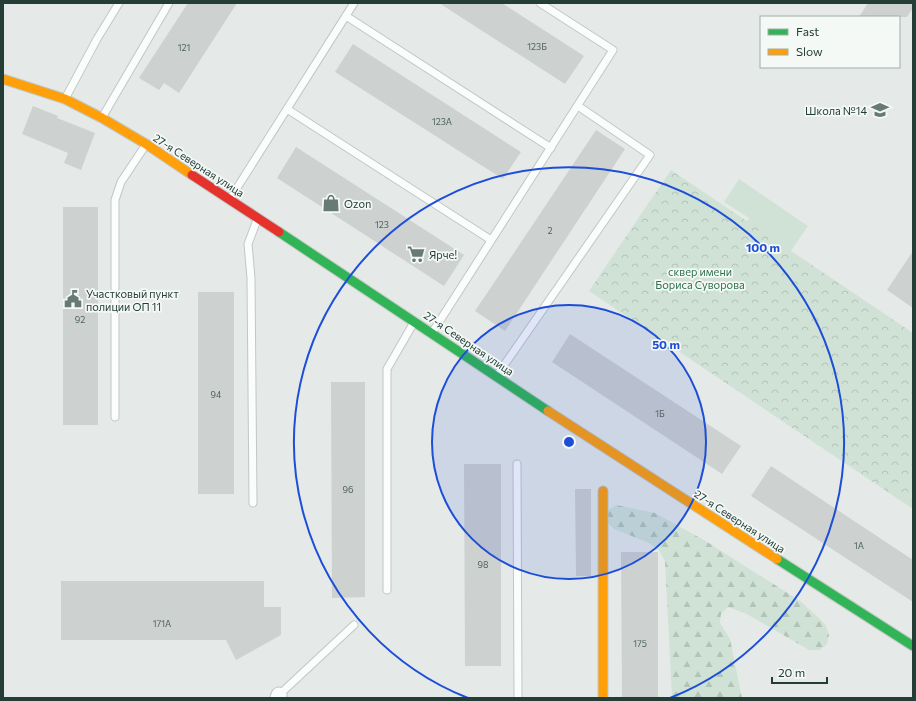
<svg xmlns="http://www.w3.org/2000/svg" width="916" height="701" viewBox="0 0 916 701" font-family="Commissioner,sans-serif">
	<style>
		.green { fill: #d0e2d6 }
		.forest { fill: url(#forest-firs) }
		.park { fill: url(#park-crowns) }
		.building { fill: #cdd1d0 }
		.lines { fill: none; stroke-linecap: round; stroke-linejoin: round }
		.lane-casing { stroke: #c2c7c5; stroke-width: 9 }
		.street-casing { stroke: #c2c7c5; stroke-width: 17 }
		.fast-casing { stroke: #c1c7c5; stroke-width: 11 }
		.slow-casing { stroke: #c1c7c5; stroke-width: 11 }
		.jam-casing { stroke: #c1c7c5; stroke-width: 11 }
		.lane { stroke: #fbfcfc; stroke-width: 7 }
		.street { stroke: #fbfcfc; stroke-width: 15 }
		.fast { stroke: #30b455; stroke-width: 9 }
		.slow { stroke: #ff9f0a; stroke-width: 9 }
		.jam { stroke: #e5322d; stroke-width: 9 }
		.ring { fill: none; stroke: #1d4ed8; stroke-width: 2 }
		.labels { text-anchor: middle; dominant-baseline: central; stroke-width: 3.5; stroke-linejoin: round; paint-order: stroke }
		.number-label { font-size: 9px; fill: #4f635e }
		.poi-label { font-size: 11px; fill: #243d37; stroke: #f4f9f6; text-anchor: start }
		.street-label { font-size: 11px; fill: #243d37; stroke: #f4f9f6 }
		.park-label { font-size: 11px; fill: #30714c; stroke: #f4f9f6 }
		.centre { fill: #1d4ed8; stroke: #f4f9f6; stroke-width: 2 }
		.ring-label { font-size: 12px; text-anchor: middle; font-weight: bold; fill: #1d4ed8; stroke: #f4f9f6; stroke-width: 3.5; stroke-linejoin: round; paint-order: stroke }
	</style>
	<defs>
		<pattern id="forest-firs" width="22" height="20" patternUnits="userSpaceOnUse"><rect width="22" height="20" fill="#d0e2d6"/><path d="M5 1l3.5 6h-7zM16 11l3.5 6h-7z" fill="#b2c3b8"/></pattern>
		<pattern id="park-crowns" width="20" height="18" patternUnits="userSpaceOnUse"><rect width="20" height="18" fill="#d0e2d6"/><path d="M2 6a3 3 0 1 1 6 0M12 15a3 3 0 1 1 6 0" fill="none" stroke="#b2c3b8"/></pattern>
	</defs>
	<rect width="100%" height="100%" fill="#e5eae8"/>
	<polygon class="green" points="739,179 808,226 780,267 735,238 749,218 724,202"/>
	<polygon class="forest" points="616,505 655,513 704,540 800,601 820,619 826,626 829,635 827,644 820,650 809,650 745,613 728,607 721,614 720,623 730,639 742,698 672,698 665,561 658,549 647,542 614,529 606,521 608,510"/>
	<polygon class="park" points="671,170 913,333 913,509 589,291"/>
	<g class="building">
		<polygon points="188,3 237,3 179,93 164,83 159,90 139,78"/>
		<polygon points="439,3 502,3 584,56 565,84"/>
		<polygon points="868,3 913,3 913,8 907,17 859,17"/>
		<polygon points="353,44 521,152 503,179 335,72"/>
		<polygon points="33,106 58,116 57,118 95,133 81,170 64,163 68,153 22,134"/>
		<polygon points="596,130 625,149 505,331 475,311"/>
		<polygon points="296,147 464,255 444,286 277,178"/>
		<rect x="63" y="207" width="35" height="218"/>
		<polygon points="913,251 913,308 887,290"/>
		<rect x="198" y="292" width="36" height="202"/>
		<polygon points="570,334 741,446 722,474 552,362"/>
		<polygon points="331,382 365,382 365,597 332,598"/>
		<polygon points="464,464 501,464 501,666 465,666"/>
		<polygon points="771,466 913,560 913,602 751,496"/>
		<polygon points="575,489 591,489 591,576 576,576"/>
		<polygon points="621,552 658,552 658,698 622,698"/>
		<polygon points="61,581 264,581 264,607 281,607 281,635 236,660 226,640 61,640"/>
	</g>
	<g class="lines">
		<g class="lane-casing">
			<g id="lane">
				<polyline points="346,16 551,148"/>
				<polyline points="66,97 97,39 119,3"/>
				<polyline points="287,109 491,240"/>
				<polyline points="103,116 169,3"/>
				<polyline points="230,199 354,3"/>
				<polyline points="432,333 613,50 540,3"/>
				<polyline points="498,374 650,155 578,106"/>
				<polyline points="115,417 115,200 121,182 145,146"/>
				<polyline points="517,464 518,698"/>
				<polyline points="253,503 251,278 248,244 257,220"/>
				<polyline points="387,590 387,369 413,324"/>
				<polyline points="279,695 354,625"/>
			</g>
		</g>
		<g class="street-casing">
			<polyline id="street" points="278,698 279,695"/>
		</g>
		<g class="fast-casing">
			<g id="fast">
				<polyline points="279,232 548,411"/>
				<polyline points="777,559 913,646"/>
			</g>
		</g>
		<g class="slow-casing">
			<g id="slow">
				<polyline points="3,79 65,99 102,118 146,144 192,175"/>
				<polyline points="548,411 777,559"/>
				<polyline points="603,491 603,698"/>
			</g>
		</g>
		<g class="jam-casing">
			<polyline id="jam" points="192,175 279,232"/>
		</g>
		<use href="#lane" class="lane"/>
		<use href="#street" class="street"/>
		<use href="#fast" class="fast"/>
		<use href="#slow" class="slow"/>
		<use href="#jam" class="jam"/>
	</g>
	<circle cx="569" cy="442" r="137" fill="#1d4ed8" fill-opacity=".12"/>
	<g class="ring">
		<circle cx="569" cy="442" r="137"/>
		<path d="M468 698A275 275 0 1 1 670 698"/>
	</g>
	<defs>
		<g id="school-bare" transform="scale(1.38)"><path d="M0-5L7-2L0 1L-7-2ZM-4 1L0 2.5L4 1V4Q0 6-4 4Z" fill="#687a75" stroke="#f4f9f6" stroke-width="2.5" paint-order="stroke"/></g>
		<g id="shop-bare" transform="scale(1.38)"><path d="M-5-2.5h2.3a2.7 3.5 0 0 1 5.4 0H5L5.5 6h-11ZM-1.5-2.5h3a1.5 2.3 0 0 0-3 0Z" fill="#687a75" stroke="#f4f9f6" stroke-width="2.5" paint-order="stroke"/></g>
		<g id="supermarket-bare" transform="scale(1.38)"><path d="M-6-5.5h2.5l.6 2H6L4.5 2H-2.5L-4.4-4H-6ZM-1.5 3.2a1.3 1.3 0 1 0 .1 0ZM3 3.2a1.3 1.3 0 1 0 .1 0Z" fill="#687a75" stroke="#f4f9f6" stroke-width="2.5" paint-order="stroke"/></g>
		<g id="civic-bare" transform="scale(1.38)"><path d="M-.6-6.5H3V-4.5H.6V-3L4-1V1h2V6H-6V1h2V-1L-.6-3ZM-1.2 2.5V6h2.4V2.5Z" fill="#687a75" stroke="#f4f9f6" stroke-width="2.5" paint-order="stroke"/></g>
	</defs>
	<g fill-rule="evenodd">
		<use href="#school-bare" x="880" y="110"/>
		<use href="#shop-bare" x="331" y="203"/>
		<use href="#supermarket-bare" x="416" y="254"/>
		<use href="#civic-bare" x="73" y="299"/>
	</g>
	<g class="labels">
		<g class="number-label">
			<text x="537" y="46">123Б</text>
			<text x="184" y="47">121</text>
			<text x="442" y="121">123А</text>
			<text x="382" y="224">123</text>
			<text x="550" y="230">2</text>
			<text x="80" y="319">92</text>
			<text x="216" y="394">94</text>
			<text x="660" y="413">1Б</text>
			<text x="348" y="489">96</text>
			<text x="859" y="545">1А</text>
			<text x="483" y="564">98</text>
			<text x="162" y="623">171А</text>
			<text x="640" y="643">175</text>
		</g>
		<g class="poi-label">
			<text x="867" y="110" text-anchor="end">Школа №14</text>
			<text x="344" y="203">Ozon</text>
			<text x="429" y="254">Ярче!</text>
			<text x="86" y="293">Участковый пункт<tspan x="86" dy="13">полиции ОП 11</tspan></text>
		</g>
		<g class="street-label">
			<text transform="translate(199 165) rotate(33)">27-я Северная улица</text>
			<text transform="translate(469 343) rotate(34)">27-я Северная улица</text>
			<text transform="translate(740 521) rotate(33)">27-я Северная улица</text>
		</g>
		<g class="park-label">
			<text x="700" y="271">сквер имени<tspan x="700" dy="13">Бориса Суворова</tspan></text>
		</g>
	</g>
	<circle cx="569" cy="442" r="6" class="centre"/>
	<g class="ring-label">
		<text x="763" y="252">100 m</text>
		<text x="666" y="349">50 m</text>
	</g>
	<rect width="916" height="701" fill="none" stroke="#243d37" stroke-width="8"/>
	<rect x="760" y="16" width="140" height="52" fill="#f4f9f6" stroke="#a1aeaa"/>
	<rect x="768" y="29" width="20" height="6" fill="#30b455" stroke="#a1aeaa"/>
	<text x="796" y="36" font-size="12" fill="#243d37">Fast</text>
	<rect x="768" y="49" width="20" height="6" fill="#ff9f0a" stroke="#a1aeaa"/>
	<text x="796" y="56" font-size="12" fill="#243d37">Slow</text>
	<path d="M772 677v6h55v-6" fill="none" stroke="#243d37" stroke-width="2"/>
	<text x="778" y="677" font-size="12" fill="#243d37" stroke="#f4f9f6" stroke-width="3" paint-order="stroke">20 m</text>
</svg>
